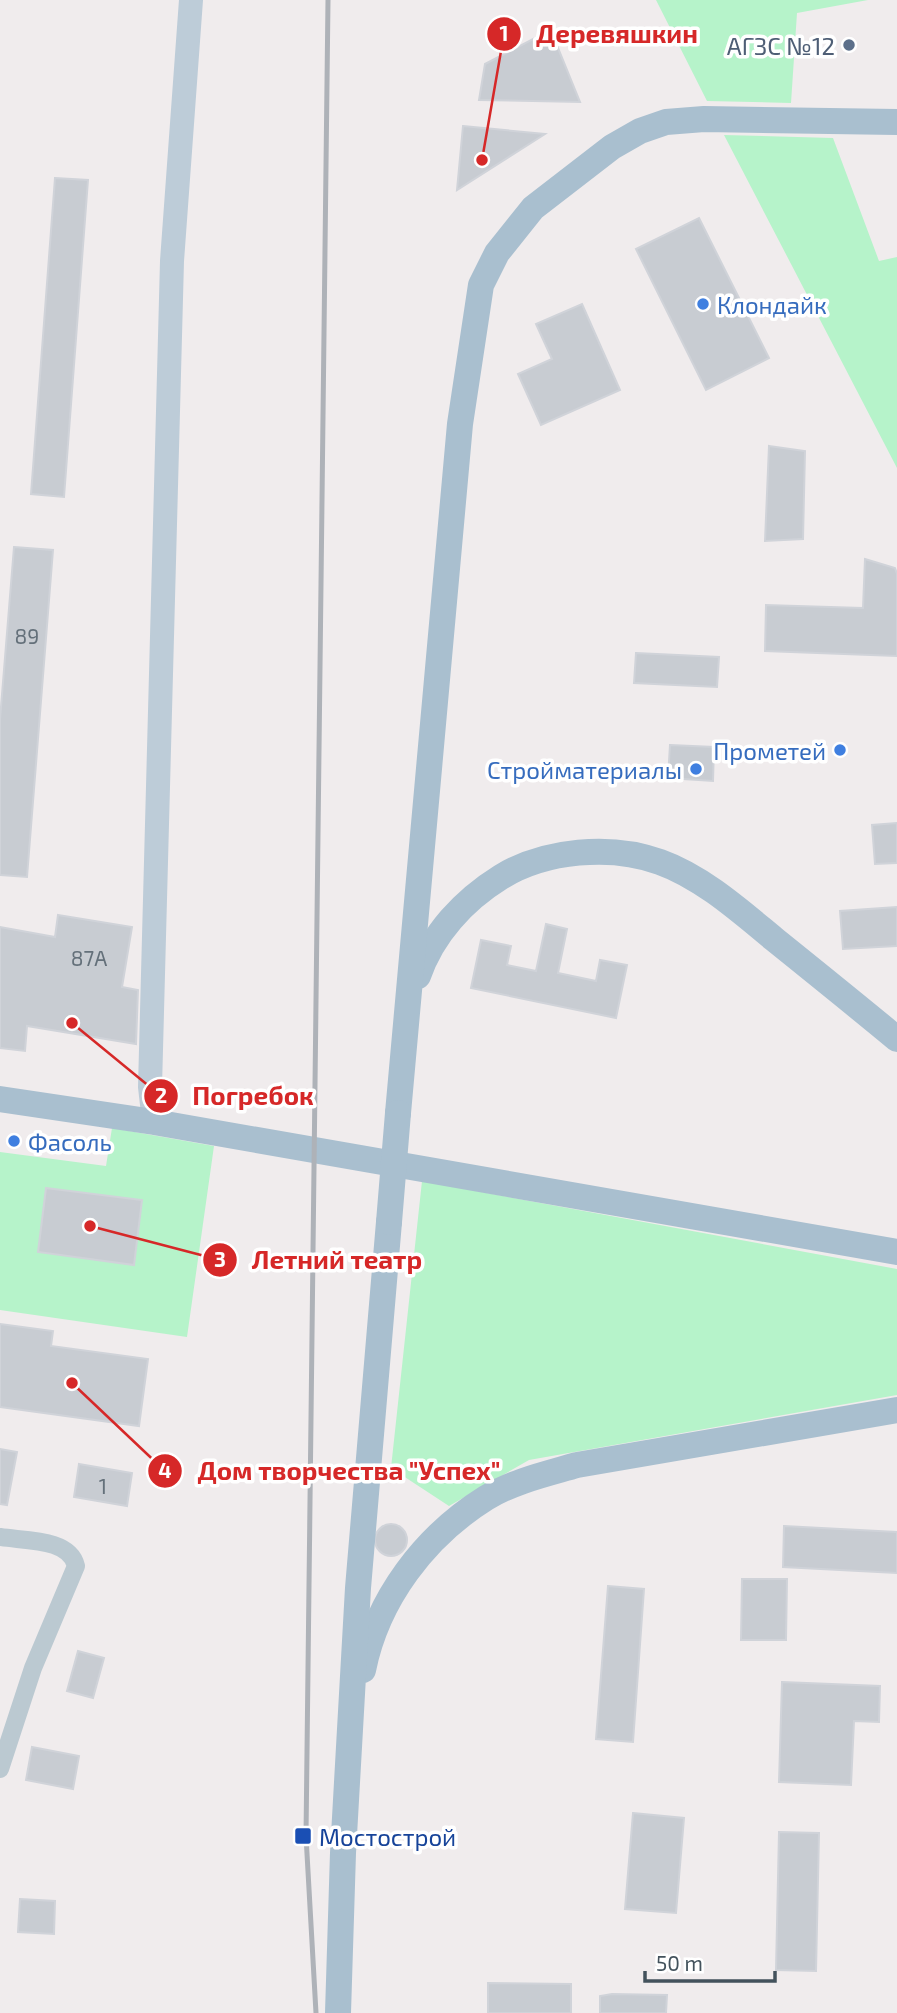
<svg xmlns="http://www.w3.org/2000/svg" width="897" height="2013" viewBox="0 0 897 2013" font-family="'Exo 2',sans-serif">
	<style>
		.green { fill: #b6f3ca }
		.building { fill: #c8ccd2; stroke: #d0d3d9; stroke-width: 2 }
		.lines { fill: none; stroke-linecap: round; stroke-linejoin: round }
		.street { stroke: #bbc9d1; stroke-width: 18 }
		.secondary { stroke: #bdccd8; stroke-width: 24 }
		.primary { stroke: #a9bfcf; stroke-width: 26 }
		.rail { stroke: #aeb2b8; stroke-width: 5 }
		.primary-bridge { stroke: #a9bfcf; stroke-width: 26 }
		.service-dot { fill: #5c6f8a; stroke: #fff; stroke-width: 2.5 }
		.shop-dot { fill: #3f7fe0; stroke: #fff; stroke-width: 2.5 }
		.transit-dot { fill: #1a4fb4; stroke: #fff; stroke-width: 2.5 }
		.labels { text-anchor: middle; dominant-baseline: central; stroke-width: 7; stroke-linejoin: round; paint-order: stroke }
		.number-label { font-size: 21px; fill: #64707a }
		.service-label { font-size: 24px; fill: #4e5e75; stroke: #fff; text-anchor: end }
		.shop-label { font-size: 24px; fill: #366cbe; stroke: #fff; text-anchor: start }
		.transit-label { font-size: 24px; fill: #164399; stroke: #fff; text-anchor: start }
		.leader { fill: none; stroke: #d62828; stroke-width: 2.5 }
		.callout-dot { fill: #d62828; stroke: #fff; stroke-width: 2.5 }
		.mark-label { font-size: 21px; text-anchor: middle; font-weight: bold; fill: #fff }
		.callout-label { font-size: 26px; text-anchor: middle; font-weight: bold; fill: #d62828; stroke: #fff; stroke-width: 7; stroke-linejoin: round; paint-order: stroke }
	</style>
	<rect width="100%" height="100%" fill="#f0eced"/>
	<g class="green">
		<polygon points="656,0 868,0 797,13 791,103 707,101"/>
		<polygon points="724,135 833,138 879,261 897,257 897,468"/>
		<polygon points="112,1128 214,1146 187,1337 0,1310 0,1152 106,1166"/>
		<polygon points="422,1181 897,1269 897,1395 529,1460 449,1506 391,1468"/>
	</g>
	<g class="building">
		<polygon points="535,38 554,38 580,102 479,100 485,64"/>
		<polygon points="463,126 545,134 457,190"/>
		<polygon points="55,178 88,180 64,497 31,494"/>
		<polygon points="699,218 769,358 706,390 636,249"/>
		<polygon points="582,304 620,390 541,425 518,374 552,359 536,324"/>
		<polygon points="769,446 805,451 803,539 765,541"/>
		<polygon points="14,547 53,550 27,877 0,875 0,719"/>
		<polygon points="865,559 895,568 897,574 897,656 765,651 766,605 863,608"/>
		<polygon points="636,653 719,657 717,687 634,683"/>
		<polygon points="670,745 714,747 713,781 668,778"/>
		<polygon points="897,823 897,863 875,864 872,825"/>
		<polygon points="897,907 897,946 843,949 840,911"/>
		<polygon points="58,915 132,927 122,987 138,990 136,1044 27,1026 25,1051 0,1048 0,927 55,937"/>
		<polygon points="546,924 567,929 558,973 596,981 600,960 627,965 616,1018 471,988 481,940 511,946 507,965 536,971"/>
		<polygon points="46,1188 142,1200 134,1265 38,1252"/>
		<polygon points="0,1324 53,1331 51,1346 148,1359 139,1426 0,1407"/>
		<polygon points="0,1449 17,1452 7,1505 0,1504"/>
		<polygon points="79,1464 132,1473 127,1506 74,1497"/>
		<circle cx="391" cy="1540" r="16"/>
		<polygon points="784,1526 897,1532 897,1573 783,1567"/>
		<polygon points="742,1579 787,1579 786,1640 741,1640"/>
		<polygon points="608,1586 644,1589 633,1742 596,1739"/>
		<polygon points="78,1651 104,1658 93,1698 67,1691"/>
		<polygon points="782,1682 880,1686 879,1722 854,1721 851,1785 779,1782"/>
		<polygon points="32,1747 79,1756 73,1789 26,1780"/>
		<polygon points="633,1813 684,1818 676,1913 625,1909"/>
		<polygon points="779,1832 819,1833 816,1971 776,1970"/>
		<polygon points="20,1899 55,1901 54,1934 18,1932"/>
		<polygon points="488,1983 571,1984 571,2013 488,2013"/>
		<polygon points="612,1994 667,1995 666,2013 600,2013 600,1996"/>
	</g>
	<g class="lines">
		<path class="street" d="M0 1537C24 1541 70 1538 76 1566L33 1668 0 1769"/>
		<polyline class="secondary" points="154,1122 150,1087 172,261 191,0"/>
		<g class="primary">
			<path d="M418 976C432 934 464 900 501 877 545 850 611 844 660 862 702 877 740 911 774 939 815 972 856 1005 897 1039"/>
			<polyline points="0,1099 154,1122 897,1252"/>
			<polyline points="398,1113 460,424 481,285 497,253 533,208 612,147 640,131 666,122 704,119 897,122"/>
			<path d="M363 1670C377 1599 425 1536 486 1498 514 1481 546 1474 577 1465L897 1410"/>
			<polyline points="338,2013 343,1853 358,1588 389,1222"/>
		</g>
		<polyline class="rail" points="316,2013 306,1836 328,0"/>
		<polyline class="primary-bridge" points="389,1222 398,1113"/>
	</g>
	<circle class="service-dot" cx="849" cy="45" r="7"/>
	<g class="shop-dot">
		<circle cx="703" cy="304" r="7"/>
		<circle cx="840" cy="750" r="7"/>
		<circle cx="696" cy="769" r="7"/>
		<circle cx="14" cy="1141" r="7"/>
	</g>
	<rect class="transit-dot" x="294" y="1827" width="18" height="18" rx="3.5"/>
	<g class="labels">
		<g class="number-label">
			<text x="27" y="635">89</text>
			<text x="89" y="957">87А</text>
			<text x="103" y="1485">1</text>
		</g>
		<g class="service-label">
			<text x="835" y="45">АГЗС №12</text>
		</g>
		<g class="shop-label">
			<text x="717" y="304">Клондайк</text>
			<text x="826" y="750" text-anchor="end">Прометей</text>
			<text x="682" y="769" text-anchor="end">Стройматериалы</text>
			<text x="28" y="1141">Фасоль</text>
		</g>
		<g class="transit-label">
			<text x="319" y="1836">Мостострой</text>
		</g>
	</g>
	<path class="leader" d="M482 160L504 34M72 1023L161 1096M90 1226L220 1260M72 1383L165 1471"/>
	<g class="callout-dot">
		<circle cx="482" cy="160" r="7"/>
		<circle cx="72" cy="1023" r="7"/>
		<circle cx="90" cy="1226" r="7"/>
		<circle cx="72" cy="1383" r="7"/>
		<circle cx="504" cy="34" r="18"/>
		<circle cx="161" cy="1096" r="18"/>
		<circle cx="220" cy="1260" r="18"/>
		<circle cx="165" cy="1471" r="18"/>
	</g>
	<g class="mark-label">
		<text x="504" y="41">1</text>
		<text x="161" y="1103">2</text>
		<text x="220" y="1267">3</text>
		<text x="165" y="1478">4</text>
	</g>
	<g class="callout-label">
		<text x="617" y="43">Деревяшкин</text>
		<text x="253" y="1105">Погребок</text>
		<text x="337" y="1269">Летний театр</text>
		<text x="349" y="1480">Дом творчества "Успех"</text>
	</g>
	<path d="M645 1971v10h130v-10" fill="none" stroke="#43525c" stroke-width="3.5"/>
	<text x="656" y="1971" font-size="21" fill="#43525c" stroke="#ffffff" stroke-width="5" paint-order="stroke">50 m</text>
</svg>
